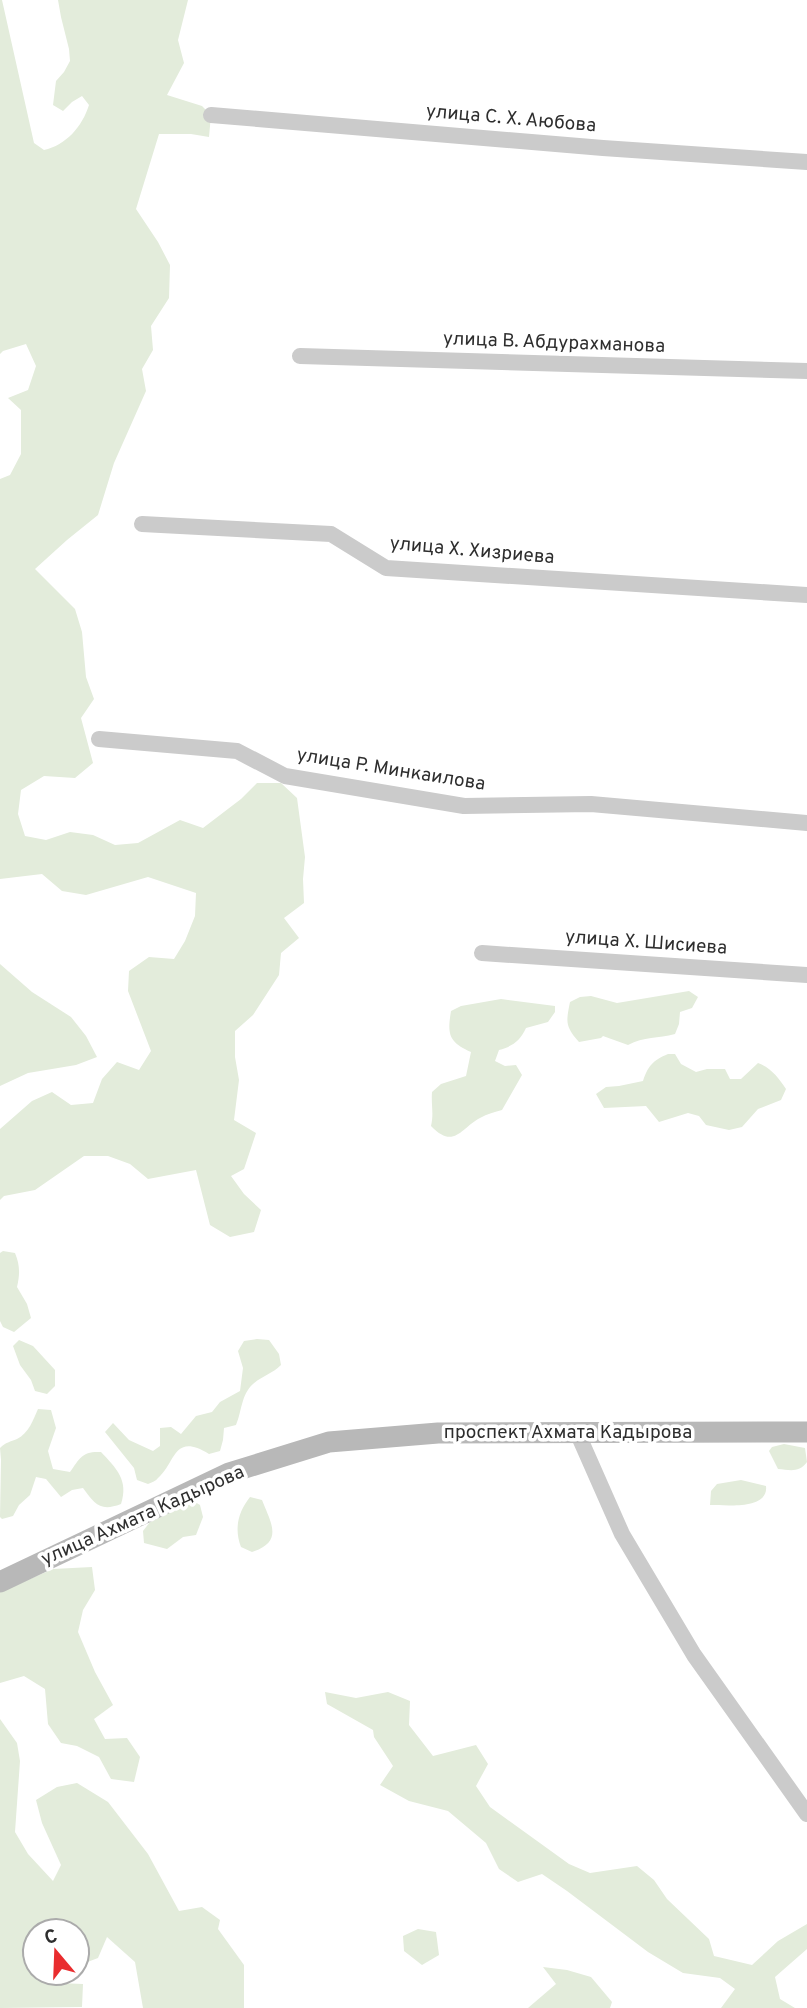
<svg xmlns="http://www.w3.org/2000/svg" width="807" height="2008" viewBox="0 0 807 2008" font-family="Overpass,sans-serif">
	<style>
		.green { fill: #e3ecdb }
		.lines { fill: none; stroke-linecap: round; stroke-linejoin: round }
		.street { stroke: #cbcbcb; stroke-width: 16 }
		.secondary { stroke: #b8b8b8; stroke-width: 21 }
		.labels { text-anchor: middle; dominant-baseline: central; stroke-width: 7; stroke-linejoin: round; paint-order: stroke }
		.street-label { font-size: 19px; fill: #2e2e2e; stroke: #fff }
	</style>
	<rect width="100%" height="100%" fill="#fff"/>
	<g class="green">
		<path d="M0 0H2L34 143 44 150C66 145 82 127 89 105L82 96 72 102 63 111 53 105 56 81 64 72 70 61 69 49 61 17 58 0H188L178 40 184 63 167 95 202 106 211 115 209 137 191 134H159L136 209 158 242 170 265 169 298 151 326 153 350 142 369 146 391 114 463 98 515 67 540 35 569 75 609 82 632 86 677 94 699 81 718 93 763 75 778 44 776 21 790 18 814 25 836 46 840 70 832 93 835 115 845 138 843 180 820 203 828 241 799 257 783H281L297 798 305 857 303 879 304 903 284 918 299 938 281 953 279 975 253 1015 235 1031V1057L239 1080 234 1120 256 1133 244 1169 231 1176 244 1194 261 1210 254 1232 230 1237 210 1225 196 1170 148 1179 130 1164 108 1156H84L35 1190 4 1196 0 1200V1129L32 1101 52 1092 71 1105 93 1103 102 1079 117 1062 139 1070 151 1051 128 991 129 971 149 957 174 959 185 941 195 916 196 893 148 877 86 895 62 891 42 874 0 879V479L10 475 21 454V410L8 398 28 390 36 366 26 344 3 351 0 354Z"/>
		<polygon points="0,964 32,992 71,1017 86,1036 97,1057 76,1065 28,1073 0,1086"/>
		<path d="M689 991 698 997 692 1008 680 1012 679 1024 675 1034C658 1039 644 1036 628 1045L603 1036 601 1038 579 1042C565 1026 566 1022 570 1002L580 997 591 996 617 1003Z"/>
		<path d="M501 999 555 1006V1012L548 1022 526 1028C520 1041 513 1046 499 1050L495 1061 505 1066 516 1065 522 1075 502 1110C495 1112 487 1114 480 1118 461 1128 454 1150 431 1126 434 1114 431 1104 432 1092L441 1084 466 1076 471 1052C449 1042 447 1035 451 1011L461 1006Z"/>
		<path d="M668 1054H675L681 1064 696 1072 707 1069H725L730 1079H741L758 1063C771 1068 778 1077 786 1089L781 1100 758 1109 742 1127 729 1130 706 1125 699 1116 688 1113 659 1122 646 1106 604 1108 596 1094 606 1087 619 1086 643 1081C648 1066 653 1060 668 1054Z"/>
		<path d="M3 1251 15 1253C20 1265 20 1274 17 1287L27 1304 31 1318 14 1332 3 1327 0 1321V1253Z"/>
		<path d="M257 1339 269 1340 279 1354 281 1365C272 1374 262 1376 253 1384 241 1395 242 1411 236 1425L224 1428 223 1440 220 1451 209 1454C173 1432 176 1463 158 1478 156 1481 152 1482 148 1484L137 1480 134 1468 105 1432 113 1423 129 1440 153 1451 160 1446V1428L171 1427 181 1434 196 1416 212 1412 220 1402 240 1391 243 1368 238 1351 244 1341Z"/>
		<polygon points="19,1340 33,1346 55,1370 55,1386 47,1394 35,1391 31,1380 20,1365 13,1346"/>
		<path d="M38 1409 51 1410 56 1428 48 1451 53 1469 70 1472C80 1458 82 1451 101 1452 116 1468 129 1480 121 1504 100 1512 95 1504 83 1488L72 1490 61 1497 46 1479 36 1477 30 1495 19 1505 13 1516 2 1519 0 1517 1 1460 0 1448C6 1442 10 1442 17 1439 29 1433 33 1420 38 1409Z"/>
		<path d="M784 1444 805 1448 807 1462C799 1473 790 1470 778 1469L769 1451 772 1447Z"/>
		<path d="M741 1480 766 1486C769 1510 725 1505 710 1505L711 1491 717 1484Z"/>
		<path d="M250 1497 262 1500C271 1523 284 1542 252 1552L241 1547C234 1529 238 1512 250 1497Z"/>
		<polygon points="190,1499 200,1505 203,1517 196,1535 183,1537 167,1549 144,1543 143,1531 150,1522"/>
		<polygon points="92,1567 95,1590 83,1610 78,1632 95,1672 113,1705 94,1719 105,1739 127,1738 140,1757 134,1782 111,1779 99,1757 77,1746 61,1743 48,1724 45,1689 24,1676 0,1683 0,1592 53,1569"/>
		<polygon points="325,1692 356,1698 388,1692 410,1701 409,1725 433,1756 476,1745 488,1764 476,1786 490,1807 569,1864 590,1873 637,1866 654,1880 667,1899 709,1939 714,1956 752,1965 778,1941 807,1924 807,1949 775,1977 780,1999 795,2008 721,2008 735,1989 720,1978 683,1973 648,1952 567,1891 542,1874 518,1882 499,1869 486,1843 448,1811 409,1801 380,1785 393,1766 374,1737 373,1730 327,1704"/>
		<polygon points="0,1719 17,1743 20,1761 15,1832 28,1854 53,1881 61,1865 42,1823 36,1800 57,1787 77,1783 108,1802 148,1854 179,1911 202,1907 220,1920 218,1929 244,1965 244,2008 143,2008 135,1962 107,1937 98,1958 77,1966 77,1931 35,1931 35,1973 69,1973 59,1983 83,1984 82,2007 0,2008"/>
		<polygon points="418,1929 436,1932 439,1955 422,1965 404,1951 403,1936"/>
		<polygon points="543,1967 567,1970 591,1977 612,2002 610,2008 528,2008 556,1984"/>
	</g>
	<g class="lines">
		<g class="street">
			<polyline points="211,115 603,148 807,162"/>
			<polyline points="300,356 807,371"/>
			<polyline points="142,524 331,534 386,568 807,595"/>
			<polyline points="99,739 237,751 285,776 464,806 591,804 807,823"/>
			<polyline points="482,953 807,975"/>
			<polyline points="577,1432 622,1534 694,1655 807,1814"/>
		</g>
		<polyline class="secondary" points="0,1582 229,1473 329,1442 438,1433 807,1432"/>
	</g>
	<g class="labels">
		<g class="street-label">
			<text transform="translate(511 119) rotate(5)">улица С. Х. Аюбова</text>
			<text transform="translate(554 343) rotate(2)">улица В. Абдурахманова</text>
			<text transform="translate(472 551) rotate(5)">улица Х. Хизриева</text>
			<text transform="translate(391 770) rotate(9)">улица Р. Минкаилова</text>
			<text transform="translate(646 943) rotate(4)">улица Х. Шисиева</text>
			<text x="568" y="1433">проспект Ахмата Кадырова</text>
			<text transform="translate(143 1516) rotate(-24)">улица Ахмата Кадырова</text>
		</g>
	</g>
	<g transform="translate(56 1952) rotate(341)"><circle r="33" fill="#ffffff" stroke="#ababab" stroke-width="2"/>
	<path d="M0-5L12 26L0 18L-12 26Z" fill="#e92c2e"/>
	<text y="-10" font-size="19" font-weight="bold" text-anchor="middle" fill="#2e2e2e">С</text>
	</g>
</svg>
